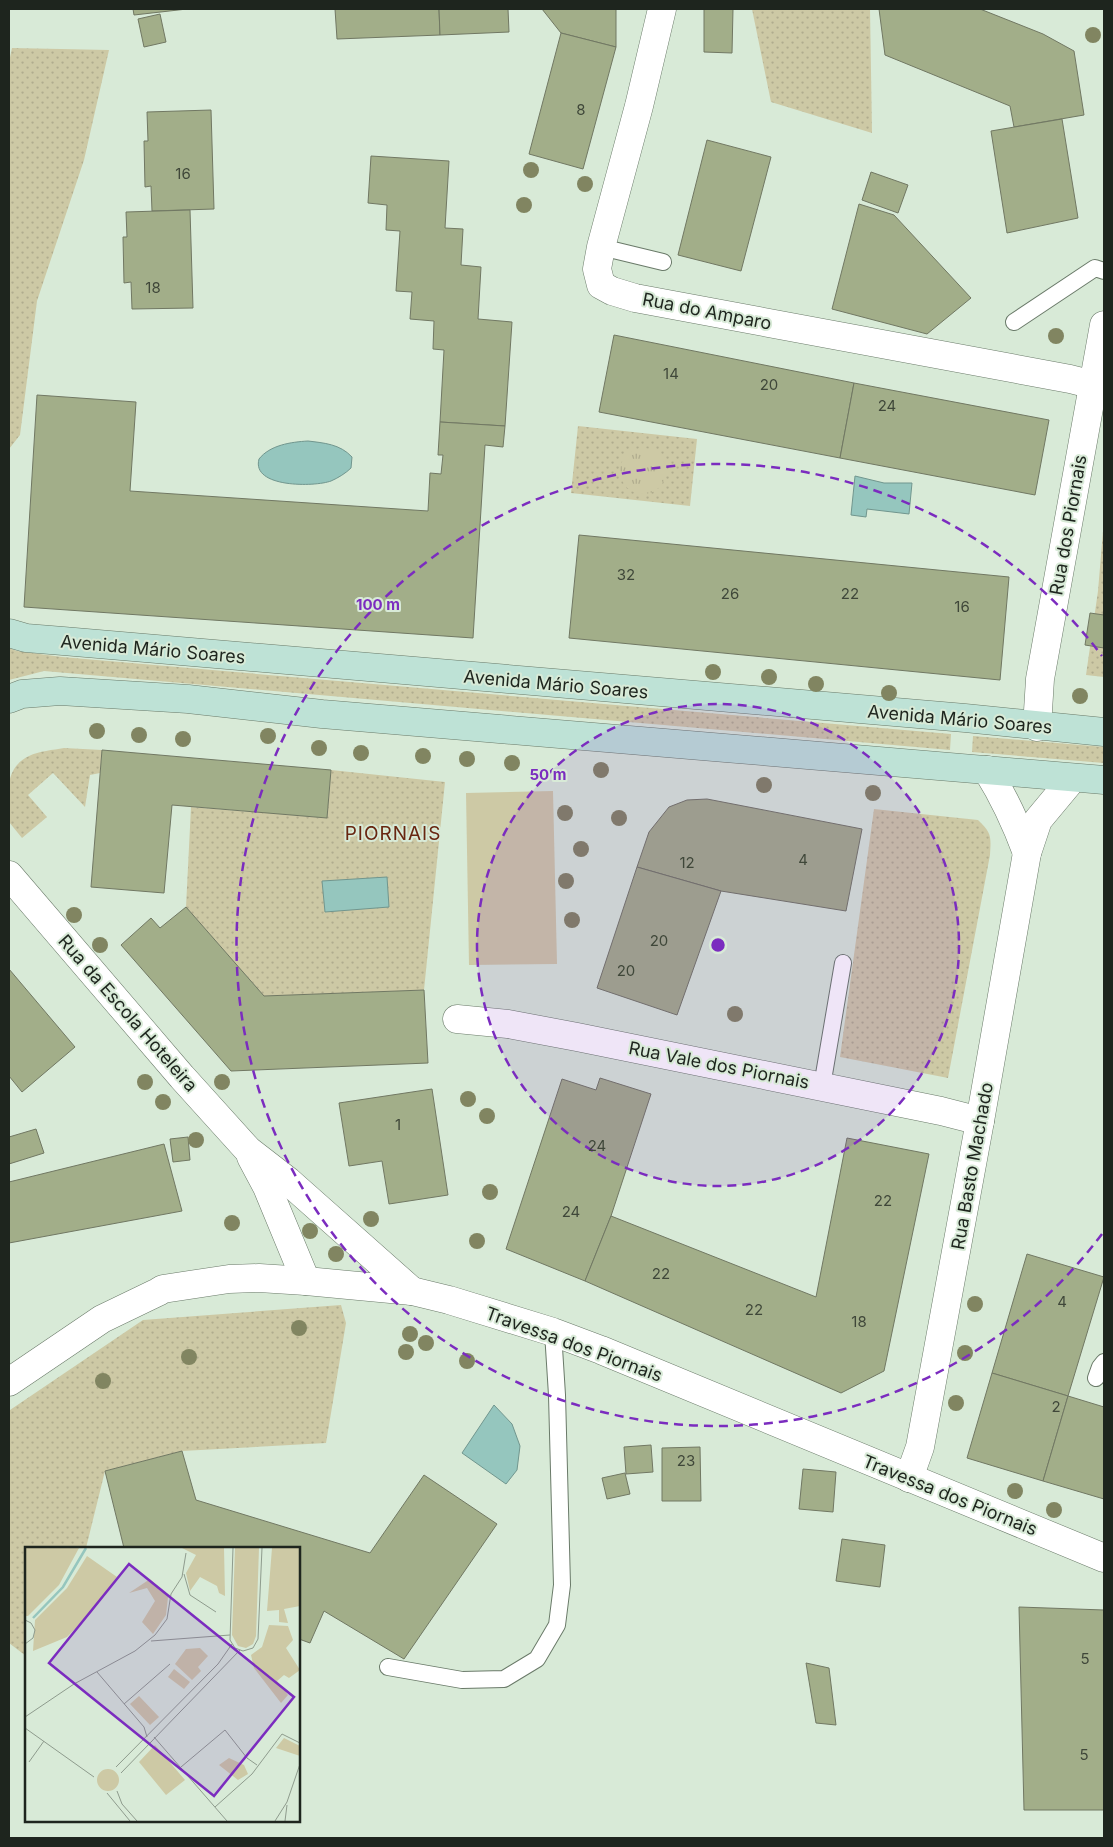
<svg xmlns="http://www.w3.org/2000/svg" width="1113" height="1847" viewBox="0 0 1113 1847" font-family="Inter,sans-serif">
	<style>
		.grass { fill: url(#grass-dots) }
		.park { fill: url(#park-tufts) }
		.pitch { fill: #cdc9a5 }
		.water { fill: #95c6be; stroke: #71968e }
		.building { fill: #a2ae89; stroke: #717863 }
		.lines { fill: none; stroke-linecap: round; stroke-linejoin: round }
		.service-casing { stroke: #6a7a69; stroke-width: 18 }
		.minor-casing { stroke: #6a7a69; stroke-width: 29 }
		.secondary-casing { stroke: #6a7a69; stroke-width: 29 }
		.service { stroke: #fff; stroke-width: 16 }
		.minor { stroke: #fff; stroke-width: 28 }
		.secondary { stroke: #bee2d6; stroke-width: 28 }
		.tree { fill: #818561 }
		.ring { fill: none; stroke: #7b2cbf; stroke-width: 2.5; stroke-dasharray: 9 6 }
		.labels { text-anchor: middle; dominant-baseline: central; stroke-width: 4; stroke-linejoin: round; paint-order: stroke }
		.number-label { font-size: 15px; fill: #3f4739 }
		.street-label { font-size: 18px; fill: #1e251e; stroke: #d8ead7 }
		.neighbourhood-label { font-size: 19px; letter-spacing: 1px; fill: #682610; stroke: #d8ead7 }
		.inset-river { fill: none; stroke: #95c6be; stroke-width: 2.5 }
		.inset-road { fill: none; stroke: #8e9b8d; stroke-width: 1 }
		.view { fill: #7b2cbf; fill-opacity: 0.15; stroke: #7b2cbf; stroke-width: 2.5 }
		.inset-edge { fill: none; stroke: #1e251e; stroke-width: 2.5 }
		.centre { fill: #7b2cbf; stroke: #d8ead7; stroke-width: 2.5 }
		.ring-label { font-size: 15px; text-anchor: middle; font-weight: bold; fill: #7b2cbf; stroke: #d8ead7; stroke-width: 4; stroke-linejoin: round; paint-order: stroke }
	</style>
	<defs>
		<pattern id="grass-dots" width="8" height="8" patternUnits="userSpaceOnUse" patternTransform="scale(1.25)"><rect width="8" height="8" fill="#cdc9a5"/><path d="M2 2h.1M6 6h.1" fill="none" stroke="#b0ac8e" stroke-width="1.8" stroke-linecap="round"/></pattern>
		<pattern id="park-tufts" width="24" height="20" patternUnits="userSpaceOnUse" patternTransform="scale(1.25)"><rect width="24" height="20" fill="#cdc9a5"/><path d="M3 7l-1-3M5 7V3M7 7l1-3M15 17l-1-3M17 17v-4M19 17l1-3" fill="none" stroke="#b0ac8e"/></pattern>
	</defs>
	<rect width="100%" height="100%" fill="#d8ead7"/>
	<g class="grass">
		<polygon points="752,9 870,9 872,133 771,102"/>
		<polygon points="12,48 109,50 84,160 37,301 20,435 9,449 9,62"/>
		<polygon points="578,426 697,439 690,506 571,493"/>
		<polygon points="1104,519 1104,677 1086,675 1098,591"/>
		<polygon points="9,648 17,651 62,657 951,734 950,750 44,671 9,680"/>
		<polygon points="973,736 1104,747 1104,763 972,752"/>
		<path d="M64 748 102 750 100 773 90 775 85 807 53 773 28 795 47 817 22 838 9 822C9 797 2 769 29 756 39 751 53 750 64 748Z"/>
		<polygon points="331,770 445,782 424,990 264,996 186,907 191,807 327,818"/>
		<path d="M874 809 978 820C992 833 991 837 990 855L948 1078 840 1057Z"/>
		<polygon points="341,1305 346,1323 326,1443 182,1451 105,1471 86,1548 26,1548 26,1656 9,1643 10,1410 143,1320"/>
	</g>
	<circle class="park" cx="643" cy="471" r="23"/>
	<polygon class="pitch" points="553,791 557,964 469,965 466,793"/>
	<g class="water">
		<path d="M308 441C324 443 340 444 352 457L351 468C346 473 338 478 331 481 315 487 251 488 259 459 270 445 291 442 308 441Z"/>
		<polygon points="855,476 884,483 912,483 909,514 867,509 866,517 851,515"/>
		<polygon points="387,877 389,907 325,912 322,881"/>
		<polygon points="494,1405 512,1424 520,1446 517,1470 506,1484 462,1453"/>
	</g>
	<g class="building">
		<polygon points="133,9 187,9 134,15"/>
		<polygon points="335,9 439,9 440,35 337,39"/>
		<polygon points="439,9 508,9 509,32 440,35"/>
		<polygon points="542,9 616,9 616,47 561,33"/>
		<polygon points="704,9 733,9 732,53 704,52"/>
		<polygon points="879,9 980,9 1043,34 1074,51 1084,115 1014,127 1010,106 885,55"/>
		<polygon points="160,14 166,42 144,47 138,19"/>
		<polygon points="561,33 616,47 583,169 529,154"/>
		<polygon points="211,110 214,209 152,211 151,186 145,187 144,141 148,141 147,112"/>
		<polygon points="1062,119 1078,218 1007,233 991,131"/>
		<polygon points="707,140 771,157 741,271 678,255"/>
		<polygon points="371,156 449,161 445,228 463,229 461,265 481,267 478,319 512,322 505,426 440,422 444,350 433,349 434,321 410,319 412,292 396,291 400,231 386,230 387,205 368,203"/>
		<polygon points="871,172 908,185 898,213 862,200"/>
		<polygon points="859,204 894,215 971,298 927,334 832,309"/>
		<polygon points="190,210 193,308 132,309 131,282 124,283 123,237 127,237 126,212"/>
		<polygon points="614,335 854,383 840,458 599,412"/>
		<polygon points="854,383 1049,420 1035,495 840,458"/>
		<polygon points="37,395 136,402 130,491 428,511 430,473 441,474 443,455 438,455 440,422 505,426 503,447 485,445 473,638 24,607"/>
		<polygon points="579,535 1009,577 1000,680 569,638"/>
		<polygon points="1090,613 1104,615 1104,648 1085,645"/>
		<polygon points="102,750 331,770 327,818 172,805 164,893 91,887"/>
		<polygon points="707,799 862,829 846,911 721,891 637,867 649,832 669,807 687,800"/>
		<polygon points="637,867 721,891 677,1015 597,988"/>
		<polygon points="186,907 264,996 424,990 428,1063 231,1071 121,945 151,918 160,928"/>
		<polygon points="9,969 75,1047 22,1092 9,1076"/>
		<polygon points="600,1078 651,1094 611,1216 585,1281 506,1249 562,1079 596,1090"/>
		<polygon points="432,1089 448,1195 389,1204 382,1161 349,1166 339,1103"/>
		<polygon points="36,1129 44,1153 9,1164 9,1137"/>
		<polygon points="188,1137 190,1160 173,1162 170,1139"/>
		<polygon points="847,1138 929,1154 884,1371 841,1393 585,1281 611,1216 816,1297"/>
		<polygon points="164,1144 182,1211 9,1243 9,1182"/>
		<polygon points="1027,1254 1104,1277 1068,1396 992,1373"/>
		<polygon points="992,1373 1068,1396 1043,1481 967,1458"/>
		<polygon points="1068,1396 1104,1407 1104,1499 1043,1481"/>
		<polygon points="651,1445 653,1472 626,1474 624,1447"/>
		<polygon points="700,1447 701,1501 662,1501 662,1448"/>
		<polygon points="182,1451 196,1500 370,1553 424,1475 497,1524 404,1659 324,1611 310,1643 299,1639 299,1548 124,1548 105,1471"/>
		<polygon points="803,1469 836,1472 833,1512 799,1509"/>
		<polygon points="625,1473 630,1494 607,1499 602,1478"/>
		<polygon points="842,1539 885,1545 880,1587 836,1581"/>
		<polygon points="1019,1607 1104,1610 1104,1810 1024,1810"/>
		<polygon points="806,1663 829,1668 836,1725 816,1723"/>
	</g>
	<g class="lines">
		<g class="service-casing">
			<g id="service">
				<polyline points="601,247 663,262"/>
				<polyline points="1014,322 1095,268 1104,271"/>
				<polyline points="822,1086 843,963"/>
				<polyline points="1096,1378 1100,1367 1104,1362"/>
				<polyline points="388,1667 462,1680 504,1679 537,1659 557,1625 562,1585 557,1395 553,1332"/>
			</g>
		</g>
		<g class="minor-casing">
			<g id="minor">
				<polyline points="662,9 639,106 601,247 597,269 601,285 612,291 635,298 1070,379 1094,385"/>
				<polyline points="1037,727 1040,679 1104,325"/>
				<path d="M987 770C1004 797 1016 823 1027 853"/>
				<polyline points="9,875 182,1077 248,1150 288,1181 412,1291"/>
				<polyline points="457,1019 508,1024 577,1037 941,1111 980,1121"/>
				<polyline points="251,1157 267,1187 306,1281"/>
				<polyline points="9,1382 102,1319 158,1292 163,1289 229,1279 259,1278 306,1281 412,1291 449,1300 553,1332 601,1350 1104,1558"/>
				<polyline points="909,1478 920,1447 980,1121 1027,853 1038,820 1073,778"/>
			</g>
		</g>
		<g class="secondary-casing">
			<g id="secondary">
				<polyline points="9,633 26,638 63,641 965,718 1104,732"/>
				<polyline points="9,699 22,694 60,691 188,699 322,714 1104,780"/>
			</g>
		</g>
		<use href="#service" class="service"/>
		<use href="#minor" class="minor"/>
		<use href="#secondary" class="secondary"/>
	</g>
	<g class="tree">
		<circle cx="1093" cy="35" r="8"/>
		<circle cx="531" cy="170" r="8"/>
		<circle cx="585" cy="184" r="8"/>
		<circle cx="524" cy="205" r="8"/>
		<circle cx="1056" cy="336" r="8"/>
		<circle cx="713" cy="672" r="8"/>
		<circle cx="769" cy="677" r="8"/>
		<circle cx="816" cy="684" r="8"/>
		<circle cx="889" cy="693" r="8"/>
		<circle cx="1080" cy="696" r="8"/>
		<circle cx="97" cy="731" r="8"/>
		<circle cx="139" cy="735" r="8"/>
		<circle cx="268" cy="736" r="8"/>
		<circle cx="183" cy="739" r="8"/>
		<circle cx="319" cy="748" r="8"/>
		<circle cx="361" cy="753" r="8"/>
		<circle cx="423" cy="756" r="8"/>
		<circle cx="467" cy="759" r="8"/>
		<circle cx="512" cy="763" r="8"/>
		<circle cx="601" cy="770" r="8"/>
		<circle cx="764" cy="785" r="8"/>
		<circle cx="873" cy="793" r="8"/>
		<circle cx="565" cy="813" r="8"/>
		<circle cx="619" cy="818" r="8"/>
		<circle cx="581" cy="849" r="8"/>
		<circle cx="566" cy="881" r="8"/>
		<circle cx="74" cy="915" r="8"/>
		<circle cx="572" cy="920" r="8"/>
		<circle cx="100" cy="945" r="8"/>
		<circle cx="735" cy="1014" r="8"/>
		<circle cx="145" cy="1082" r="8"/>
		<circle cx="222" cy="1082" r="8"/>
		<circle cx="468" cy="1099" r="8"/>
		<circle cx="163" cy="1102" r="8"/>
		<circle cx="487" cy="1116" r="8"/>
		<circle cx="196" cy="1140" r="8"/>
		<circle cx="490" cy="1192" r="8"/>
		<circle cx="371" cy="1219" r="8"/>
		<circle cx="232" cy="1223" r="8"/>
		<circle cx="310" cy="1231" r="8"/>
		<circle cx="477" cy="1241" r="8"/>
		<circle cx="336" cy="1254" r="8"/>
		<circle cx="975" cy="1304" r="8"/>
		<circle cx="299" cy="1328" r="8"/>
		<circle cx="410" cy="1334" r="8"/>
		<circle cx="426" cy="1343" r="8"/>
		<circle cx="406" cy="1352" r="8"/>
		<circle cx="965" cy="1353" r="8"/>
		<circle cx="189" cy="1357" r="8"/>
		<circle cx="467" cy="1361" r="8"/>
		<circle cx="103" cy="1381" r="8"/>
		<circle cx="956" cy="1403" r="8"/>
		<circle cx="1015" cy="1491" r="8"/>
		<circle cx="1054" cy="1510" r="8"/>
	</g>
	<circle cx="718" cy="945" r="241" fill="#7b2cbf" fill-opacity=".12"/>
	<g class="ring">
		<circle cx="718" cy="945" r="241"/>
		<path d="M1102 1234A481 481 0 1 1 1102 656"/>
	</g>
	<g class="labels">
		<g class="number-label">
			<text x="581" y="109">8</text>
			<text x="183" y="173">16</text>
			<text x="153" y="287">18</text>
			<text x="671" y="373">14</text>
			<text x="769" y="384">20</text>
			<text x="887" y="405">24</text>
			<text x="626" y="574">32</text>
			<text x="730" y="593">26</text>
			<text x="850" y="593">22</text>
			<text x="962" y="606">16</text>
			<text x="803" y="859">4</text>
			<text x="687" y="862">12</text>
			<text x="659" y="940">20</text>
			<text x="626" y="970">20</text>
			<text x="398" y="1124">1</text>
			<text x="597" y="1145">24</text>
			<text x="883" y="1200">22</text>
			<text x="571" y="1211">24</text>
			<text x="661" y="1273">22</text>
			<text x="1062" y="1301">4</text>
			<text x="754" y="1309">22</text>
			<text x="859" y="1321">18</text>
			<text x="1056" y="1406">2</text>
			<text x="686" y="1460">23</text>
			<text x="1085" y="1658">5</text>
			<text x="1084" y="1754">5</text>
		</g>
		<g class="street-label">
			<text transform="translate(707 311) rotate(11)">Rua do Amparo</text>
			<text transform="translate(1068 525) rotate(-80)">Rua dos Piornais</text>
			<text transform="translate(153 649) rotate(5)">Avenida Mário Soares</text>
			<text transform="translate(556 684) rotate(5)">Avenida Mário Soares</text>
			<text transform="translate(960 719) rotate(5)">Avenida Mário Soares</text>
			<text transform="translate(128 1013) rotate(49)">Rua da Escola Hoteleira</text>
			<text transform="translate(719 1065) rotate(11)">Rua Vale dos Piornais</text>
			<text transform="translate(972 1166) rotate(-80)">Rua Basto Machado</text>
			<text transform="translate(574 1344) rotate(20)">Travessa dos Piornais</text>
			<text transform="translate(950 1495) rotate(22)">Travessa dos Piornais</text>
		</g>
		<g class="neighbourhood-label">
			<text x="393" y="833">PIORNAIS</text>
		</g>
	</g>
	<g transform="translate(25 1547)">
		<rect width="275" height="275" fill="#d8ead7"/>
		<path d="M0 1H54L34 38 3 69H0ZM157 1H199L200 49 194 46 192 39 175 30 165 44 161 26 171 8ZM247 1H275V59L259 62 263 76 254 75V63L242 64ZM62 9 92 30 66 66 42 90 8 104 10 73 42 41ZM125 32 143 50 141 68 128 87 117 75 130 54 122 41 104 46ZM244 78 263 79 268 93 261 101 275 123 264 131 259 128 252 134 263 148 256 156 229 121 226 108 237 100ZM175 101 183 109 173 120 176 124 167 133 150 117 161 102ZM114 149 134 170 125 178 105 157ZM259 191 275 199V209L251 201ZM130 198 160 233 141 248 114 215ZM204 211 219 218 223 227 213 233 194 218ZM72 233a11 11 0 1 1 22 0a11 11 0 1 1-22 0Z" fill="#cdc9a5"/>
		<path d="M210 1H234L231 89 228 97 221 101 213 99 207 88Z" fill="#cdc9a5"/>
		<path d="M149 122 165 135 159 142 143 130Z" fill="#cdc9a5"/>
		<path class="inset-river" d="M8 71 38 40 61 1"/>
		<path class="inset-road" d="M208 1 205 93 210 101 218 104 228 101 233 92 237 1M159 27 165 48 191 65M0 73 6 76 10 83 8 91 0 97M126 94 205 88M72 125 119 180 122 190M99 157 145 117M0 170 49 137 110 104 130 88 142 72 146 47 157 30 161 6M0 181 69 230M129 190 202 274M4 215 19 194M91 220 193 117 207 97M156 220 200 183 222 211 232 218M96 226 215 103M92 244 97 257 112 274M82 246 105 274M190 260 227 227 257 187 275 196M250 274 262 255 275 217M260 274 262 258"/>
		<path class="view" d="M104 17 269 150 189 249 24 116Z"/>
		<rect width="275" height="275" class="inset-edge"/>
	</g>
	<circle cx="718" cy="945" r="8" class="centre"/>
	<g class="ring-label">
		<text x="378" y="610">100 m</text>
		<text x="548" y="780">50 m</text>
	</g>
	<rect width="1113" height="1847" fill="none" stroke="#1e251e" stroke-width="20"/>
</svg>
